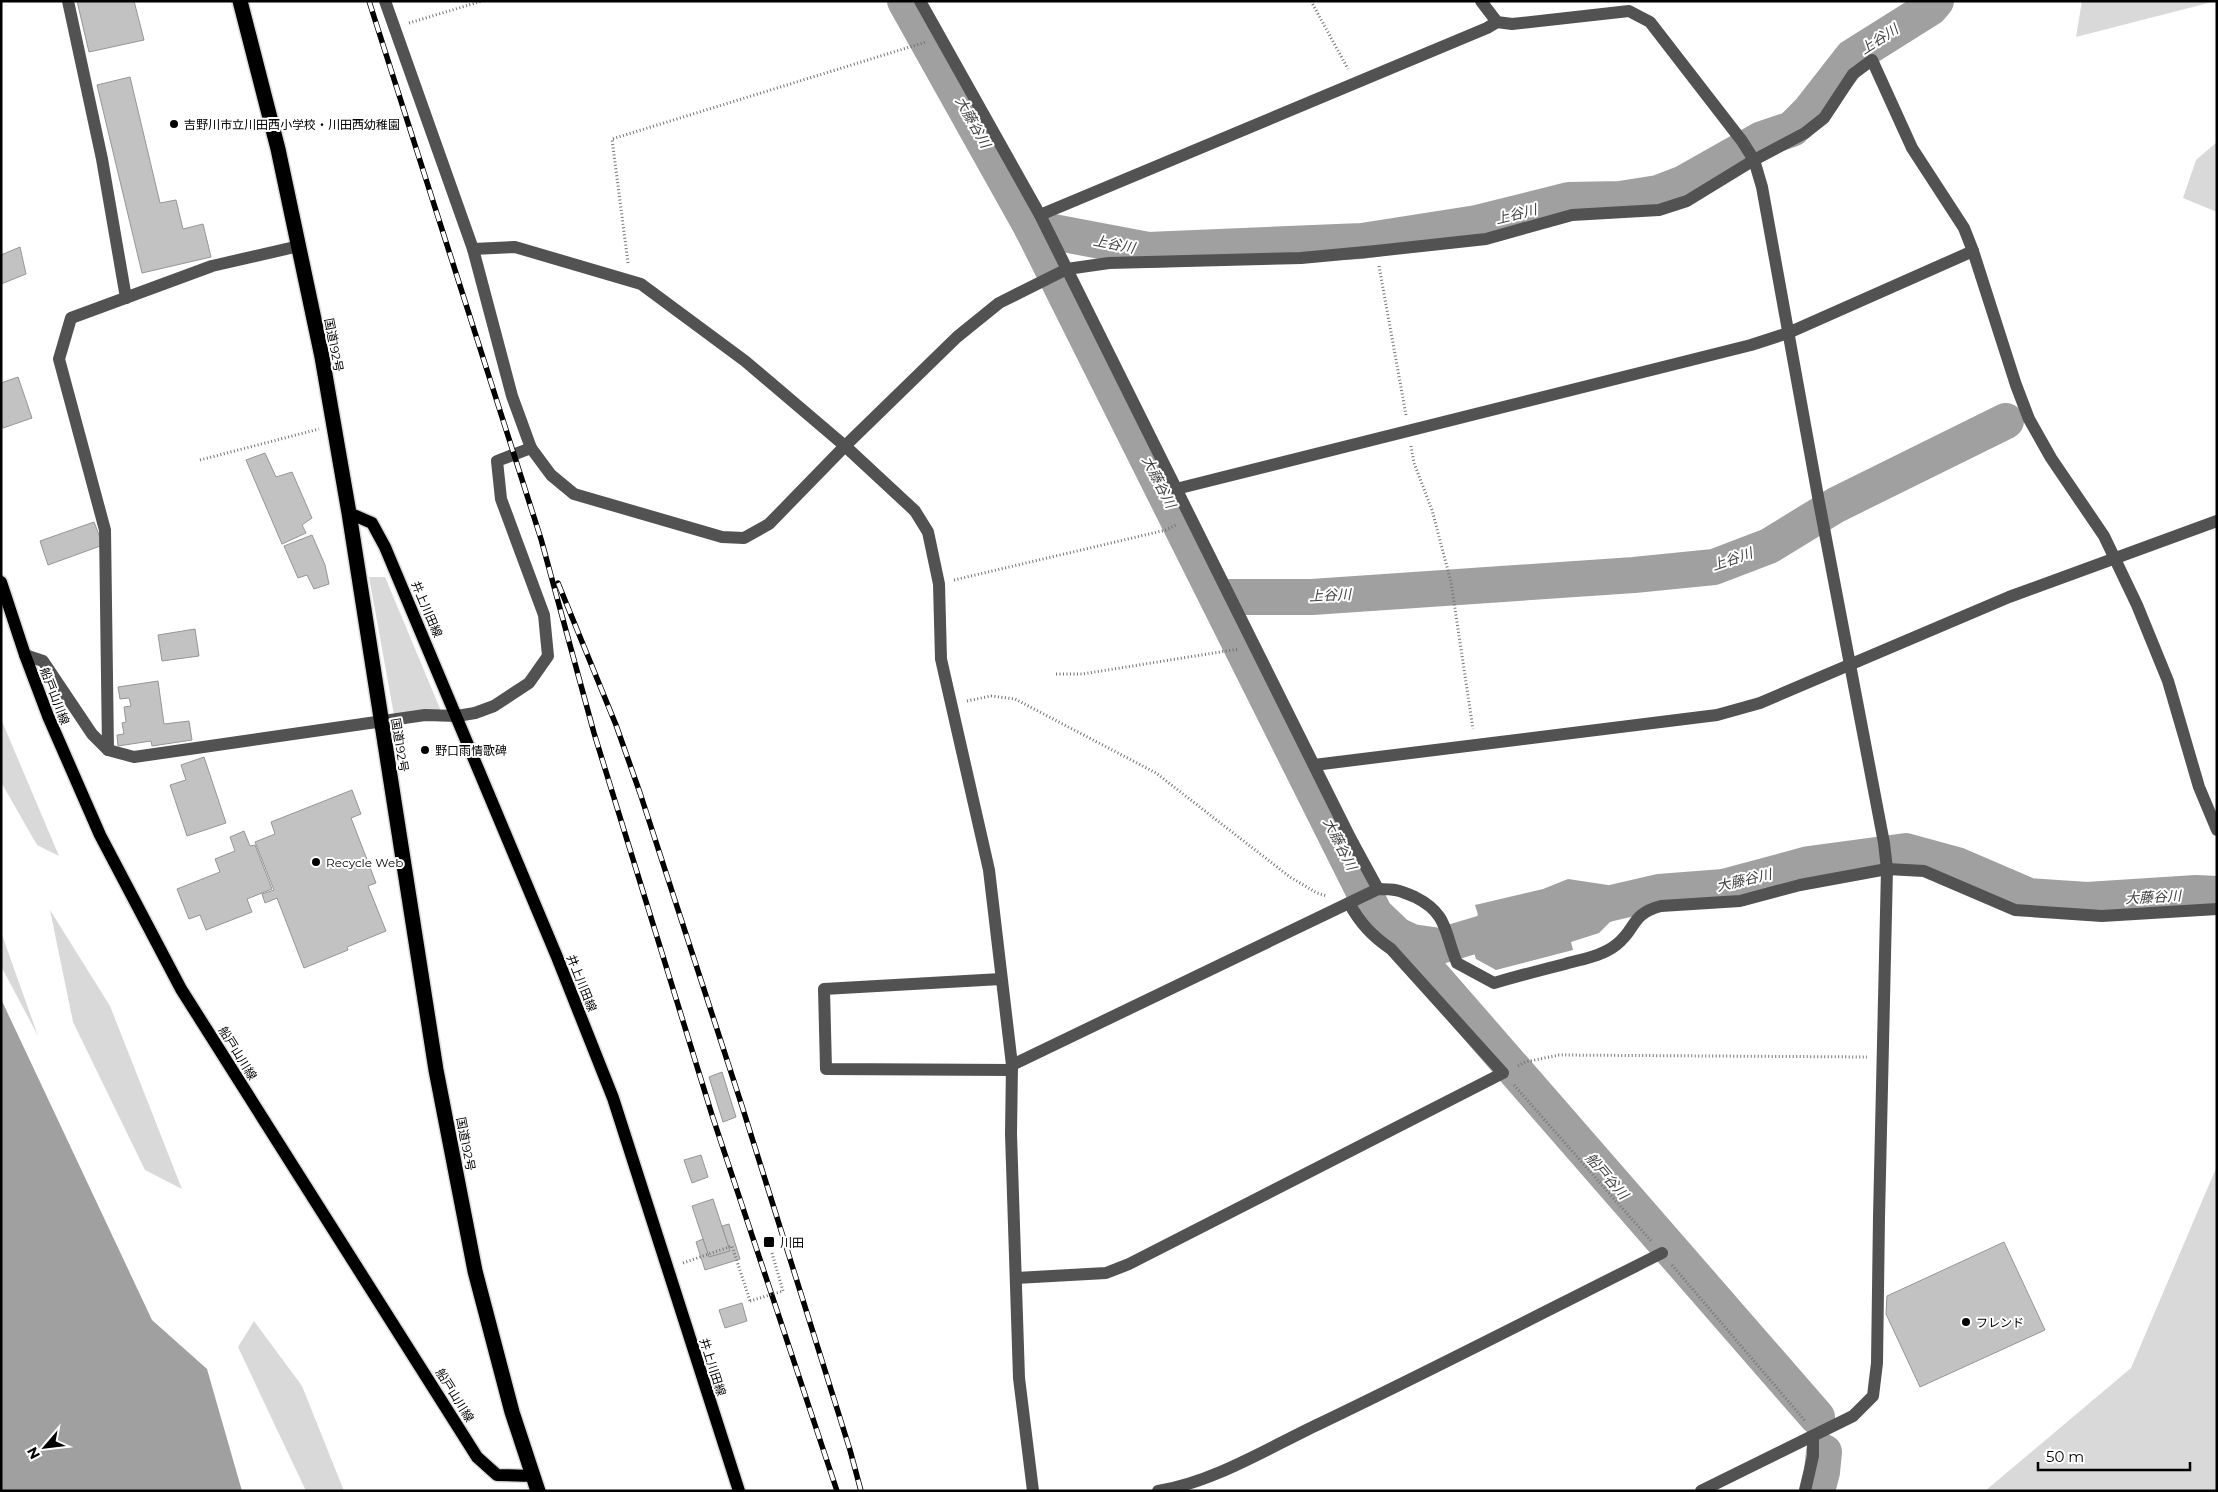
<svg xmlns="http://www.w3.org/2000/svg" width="2218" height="1492" viewBox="0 0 2218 1492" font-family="Montserrat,'Noto Sans JP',sans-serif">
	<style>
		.green { fill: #d9d9d9 }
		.water { fill: #a0a0a0 }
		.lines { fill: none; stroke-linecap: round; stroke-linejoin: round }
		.river { stroke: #a0a0a0; stroke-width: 36 }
		.building { fill: #c2c2c2; stroke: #969696 }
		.major-casing { stroke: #dbdbdb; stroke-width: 15 }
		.highway-casing { stroke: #dbdbdb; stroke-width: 18 }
		.path { stroke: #747474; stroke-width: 3; stroke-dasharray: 1 2.5; stroke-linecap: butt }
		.minor { stroke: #525252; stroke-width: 12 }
		.major { stroke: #000; stroke-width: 12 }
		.highway { stroke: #000; stroke-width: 15 }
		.rail-casing { stroke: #000; stroke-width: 5.5 }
		.rail { stroke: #fff; stroke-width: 4; stroke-dasharray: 11; stroke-linecap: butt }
		.path-bridge { stroke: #747474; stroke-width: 3; stroke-dasharray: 1 2.5; stroke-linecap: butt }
		.poi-dot { fill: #000; stroke: #fff; stroke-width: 2 }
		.labels { text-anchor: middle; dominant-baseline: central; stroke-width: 4; stroke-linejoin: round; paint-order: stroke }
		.poi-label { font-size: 12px; fill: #000; stroke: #fff; text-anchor: start }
		.street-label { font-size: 12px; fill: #000; stroke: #fff }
		.water-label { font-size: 14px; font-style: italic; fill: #414141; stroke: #fff }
	</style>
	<rect width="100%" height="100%" fill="#fff"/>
	<g class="green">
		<polygon points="2082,1 2216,1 2076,37"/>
		<polygon points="2217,142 2217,212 2183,198 2196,160"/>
		<polygon points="369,577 385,577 441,711 394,715"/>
		<polygon points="1,719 59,856 37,845 1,782"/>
		<polygon points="50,910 110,1006 182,1189 145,1170 73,1022"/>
		<polygon points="1,932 38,1036 1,966"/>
		<polygon points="2217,1166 2217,1491 1985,1491 2131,1368"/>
		<polygon points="254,1321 302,1386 344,1491 306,1491 238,1347"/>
	</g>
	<g class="water">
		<polygon points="1568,879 1608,885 1619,918 1610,922 1599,933 1571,942 1573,950 1496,970 1476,959 1466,927 1478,915 1475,905 1543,889"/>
		<polygon points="1,999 152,1320 207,1369 242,1491 1,1491"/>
	</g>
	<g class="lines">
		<g class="river">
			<polyline points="905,1 1032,228 1375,914 1397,935 1412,942 1440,946 1490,931 1659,892 1724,887 1809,864 1906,851 1957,865 2029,896 2087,900 2196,893 2217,894"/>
			<polyline points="1032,228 1148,250 1362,241 1477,223 1569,200 1620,199 1658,193 1684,183 1762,139 1792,129 1809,112 1852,57 1930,8 1936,1"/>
			<polyline points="1217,597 1312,597 1634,575 1714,567 1769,546 1836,505 2006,421"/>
			<polyline points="1397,935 1817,1417"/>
			<polyline points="1817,1491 1822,1472 1824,1452"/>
		</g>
	</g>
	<g class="building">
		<polygon points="77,1 134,1 144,40 89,52"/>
		<polygon points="130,77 160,203 176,200 183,229 203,224 211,257 142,273 97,85"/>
		<polygon points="20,247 26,274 1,284 1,255"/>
		<polygon points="18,377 32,418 3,428 1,423 1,383"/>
		<polygon points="265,453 276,477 292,472 312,518 302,525 306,533 282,544 246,460"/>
		<polygon points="94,522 103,545 48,565 40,541"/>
		<polygon points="312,535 325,565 329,584 314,589 307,575 298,578 284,546"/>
		<polygon points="195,629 199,656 162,661 158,635"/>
		<polygon points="158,681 164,724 189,721 192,740 152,746 151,741 118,746 117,735 124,734 122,723 126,722 124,707 131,706 129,698 120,699 118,687"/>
		<polygon points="204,757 226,823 187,836 170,785 186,780 181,765"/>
		<polygon points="352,790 361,814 351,818 376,883 368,886 386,931 347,947 348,950 304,968 277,898 265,903 262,894 274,890 255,842 275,834 271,822"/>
		<polygon points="244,831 250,846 255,845 272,889 247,899 252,912 206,930 200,915 189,919 177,889 220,872 215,859 235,851 230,837"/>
		<polygon points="722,1072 736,1117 723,1122 709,1077"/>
		<polygon points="701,1155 708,1177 692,1183 684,1160"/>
		<polygon points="713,1199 730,1251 709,1257 692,1206"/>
		<polygon points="729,1224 740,1259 705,1270 696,1242 703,1239 709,1257 730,1251 722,1226"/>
		<polygon points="2004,1242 2045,1330 1920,1387 1886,1314 1887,1296"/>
		<polygon points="742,1303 747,1321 725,1328 719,1310"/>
	</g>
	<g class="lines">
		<g class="major-casing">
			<g id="major">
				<polyline points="349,513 372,523 385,547 557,957 613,1098 739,1491"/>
				<polyline points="1,582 25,655 48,716 100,835 181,989 477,1457 497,1475 532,1476"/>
			</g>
		</g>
		<g class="highway-casing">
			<polyline id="highway" points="240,1 278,149 322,357 349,513 436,1070 475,1271 512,1412 538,1491"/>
		</g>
		<g class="path">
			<polyline points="1311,1 1348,69"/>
			<polyline points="409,23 482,1"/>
			<polyline points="628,263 612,139 926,42"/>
			<polyline points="1379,266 1406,415"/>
			<polyline points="1411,446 1414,463 1432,510 1451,582 1473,729"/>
			<polyline points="200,460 319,429"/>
			<polyline points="954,580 1166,530 1176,525"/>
			<polyline points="1056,674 1082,674 1239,649"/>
			<polyline points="967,701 991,696 1015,699 1156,773 1290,877 1317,893 1327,896"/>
			<polyline points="1518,1066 1525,1062 1559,1055 1867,1057"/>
			<polyline points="1514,1085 1652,1242"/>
			<polyline points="772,1253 783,1291"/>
			<polyline points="683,1263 732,1246 750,1301"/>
			<polyline points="1672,1265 1806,1422"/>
		</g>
		<g class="minor">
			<polyline points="68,1 102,159 126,298"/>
			<polyline points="385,1 473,249 512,396 531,448 551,475 574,494 722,537 744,538 769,524 845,446 957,337 999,303 1067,269 1109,263 1301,258 1376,251 1486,239 1572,215 1659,210 1687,201 1754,160 1805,133 1824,118 1853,74 1872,60 1912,148 1964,228 1973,251 2016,385 2029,419 2051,458 2104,536 2137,605 2168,681 2199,787 2217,830"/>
			<polyline points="920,1 1040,215 1349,836 1378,889"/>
			<polyline points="1481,1 1497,22 1512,24 1629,11 1650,22 1742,141 1754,160 1762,187 1819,502 1884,843 1887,869 1879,1217 1877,1363 1873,1396 1853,1416 1701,1491"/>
			<polyline points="1040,215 1487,28 1497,22"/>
			<polyline points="473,249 515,247 641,284 745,361 845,446 915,511 928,532 939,584 941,659 989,870 1012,1065 1011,1134 1019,1378 1033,1491"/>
			<polyline points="1176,489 1751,345 1788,333 1973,251"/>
			<polyline points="25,655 43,661 92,734 108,750 134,757 425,715 457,716 475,713 494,706 529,683 548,656 544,615 501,499 497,461 531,448"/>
			<polyline points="108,750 105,530 59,359 71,318 212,266 299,246"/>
			<polyline points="1314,765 1717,715 1760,703 2009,597 2217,521"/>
			<polyline points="1001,979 824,989 826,1069 1012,1070"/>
			<path d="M1012 1065 1378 889C1395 889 1399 890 1415 897 1449 914 1444 933 1457 963L1494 983C1518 976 1541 970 1565 964 1582 959 1602 956 1616 945 1637 929 1630 914 1661 906L1740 901 1800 885 1887 869 1924 871 2015 910 2102 916 2217 909"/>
			<path d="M1016 1278 1106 1273 1129 1264 1503 1073 1391 949C1372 936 1360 923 1349 903"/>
			<path d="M1158 1491C1214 1482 1268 1448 1319 1424 1434 1369 1548 1310 1662 1253"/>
			<polyline points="1805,1491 1813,1456 1813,1436"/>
		</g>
		<use href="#major" class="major"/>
		<use href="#highway" class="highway"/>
		<g class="rail-casing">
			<g id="rail">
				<polyline points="369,1 541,539 594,733 712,1115 837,1491"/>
				<polyline points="558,583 616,725 640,793 742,1106 850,1450 861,1491"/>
			</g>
		</g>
		<use href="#rail" class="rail"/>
		<polyline class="path-bridge" points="750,1301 783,1291"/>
	</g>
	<g class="poi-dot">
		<circle cx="174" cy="124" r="5"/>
		<circle cx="425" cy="750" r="5"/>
		<circle cx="316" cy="862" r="5"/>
		<rect x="763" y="1236" width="12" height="12" rx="2.5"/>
		<circle cx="1966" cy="1322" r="5"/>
	</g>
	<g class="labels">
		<g class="poi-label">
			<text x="184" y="124">吉野川市立川田西小学校・川田西幼稚園</text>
			<text x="435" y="750">野口雨情歌碑</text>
			<text x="326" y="862">Recycle Web</text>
			<text x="780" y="1242">川田</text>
			<text x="1976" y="1322">フレンド</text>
		</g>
		<g class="street-label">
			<text transform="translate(334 345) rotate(79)">国道192号</text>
			<text transform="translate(427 609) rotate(67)">井上川田線</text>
			<text transform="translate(55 696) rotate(69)">船戸山川線</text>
			<text transform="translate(400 745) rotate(81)">国道192号</text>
			<text transform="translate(582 983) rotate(68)">井上川田線</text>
			<text transform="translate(238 1053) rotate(58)">船戸山川線</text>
			<text transform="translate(466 1144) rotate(79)">国道192号</text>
			<text transform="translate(713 1367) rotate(72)">井上川田線</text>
			<text transform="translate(455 1395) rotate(58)">船戸山川線</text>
		</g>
		<g class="water-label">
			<text transform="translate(1879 39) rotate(-33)">上谷川</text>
			<text transform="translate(973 122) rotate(61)">大藤谷川</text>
			<text transform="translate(1516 214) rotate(-14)">上谷川</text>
			<text transform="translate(1114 244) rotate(11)">上谷川</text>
			<text transform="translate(1159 482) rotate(63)">大藤谷川</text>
			<text transform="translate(1732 559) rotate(-19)">上谷川</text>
			<text transform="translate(1330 595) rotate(-3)">上谷川</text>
			<text transform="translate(1340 844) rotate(63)">大藤谷川</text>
			<text transform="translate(1744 880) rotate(-13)">大藤谷川</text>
			<text transform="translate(2153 897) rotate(-3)">大藤谷川</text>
			<text transform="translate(1607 1176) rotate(49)">船戸谷川</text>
		</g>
	</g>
	<rect width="2218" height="1492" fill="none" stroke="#000000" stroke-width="5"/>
	<g transform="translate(45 1447) rotate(242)" stroke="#ffffff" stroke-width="4" paint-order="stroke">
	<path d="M0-4L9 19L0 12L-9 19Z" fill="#000000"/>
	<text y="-8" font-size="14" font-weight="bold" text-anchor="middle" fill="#000000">N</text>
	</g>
	<path d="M2038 1462v8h152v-8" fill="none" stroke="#000000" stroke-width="2.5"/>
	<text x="2046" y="1462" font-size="15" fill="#000000" stroke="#ffffff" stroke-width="4" paint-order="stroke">50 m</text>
</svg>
